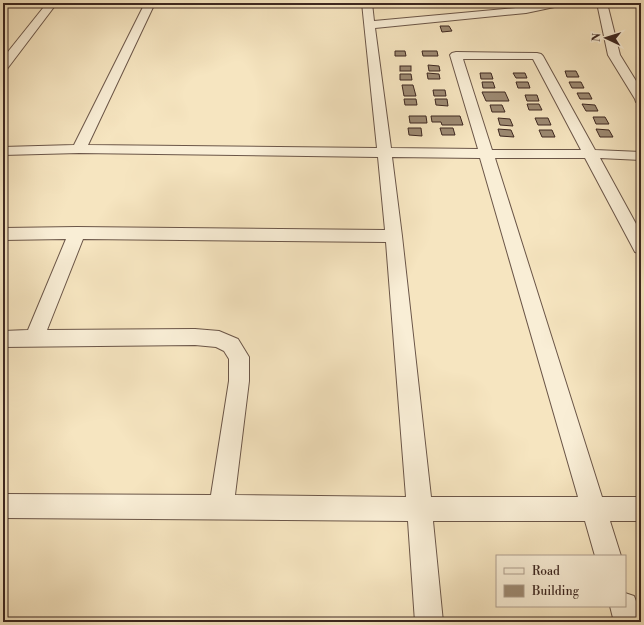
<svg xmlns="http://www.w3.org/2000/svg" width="644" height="625" viewBox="0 0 644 625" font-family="'Libre Bodoni',serif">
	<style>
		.building { fill: #9d8a73; stroke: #3d2720 }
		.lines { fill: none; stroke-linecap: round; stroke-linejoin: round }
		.street-casing { stroke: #6b5648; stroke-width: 2 }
		.street { fill: #f9eed6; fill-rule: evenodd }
	</style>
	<rect width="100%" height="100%" fill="#f6e5c0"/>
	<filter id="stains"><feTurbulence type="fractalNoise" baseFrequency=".005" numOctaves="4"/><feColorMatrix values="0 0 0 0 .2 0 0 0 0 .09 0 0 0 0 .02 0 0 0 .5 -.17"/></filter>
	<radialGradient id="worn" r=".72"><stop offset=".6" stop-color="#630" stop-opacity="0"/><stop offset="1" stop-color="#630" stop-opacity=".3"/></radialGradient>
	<g class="building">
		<polygon points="440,26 449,26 452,31 442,32"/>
		<polygon points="395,51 405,51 406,56 395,56"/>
		<polygon points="422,51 437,51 438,56 423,56"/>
		<polygon points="428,65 439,66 440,71 429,71"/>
		<rect x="400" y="66" width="11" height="5"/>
		<polygon points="565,71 576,71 579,77 567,77"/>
		<polygon points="427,73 439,74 440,79 428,79"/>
		<polygon points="480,73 491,73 493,79 481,79"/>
		<polygon points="513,73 525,73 527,78 516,78"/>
		<polygon points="400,74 411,74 412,80 400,80"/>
		<polygon points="482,82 493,82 495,88 483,88"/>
		<polygon points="516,82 528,82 530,88 518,88"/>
		<polygon points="569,82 581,82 584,88 572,88"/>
		<polygon points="402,85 413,85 416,96 404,96"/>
		<polygon points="433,90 445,90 446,96 434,96"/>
		<polygon points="482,92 505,92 509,101 486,101"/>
		<polygon points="577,93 589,93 592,99 580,99"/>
		<polygon points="525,95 537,95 539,101 527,101"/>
		<polygon points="404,99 416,99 417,105 405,105"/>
		<polygon points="435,99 447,99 448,106 436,105"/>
		<polygon points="527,104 539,104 542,110 529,110"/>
		<polygon points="582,104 595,105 598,111 586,111"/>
		<polygon points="490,105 502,105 505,112 492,112"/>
		<polygon points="409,116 426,116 427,123 410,123"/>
		<polygon points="431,116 460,116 463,125 442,125 441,122 432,122"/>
		<polygon points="593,117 605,117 609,124 596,124"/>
		<polygon points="498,118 510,119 513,126 500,125"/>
		<polygon points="535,118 548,118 551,125 538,125"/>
		<polygon points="408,128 421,128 422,136 409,135"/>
		<polygon points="440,128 453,128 455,135 442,135"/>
		<polygon points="498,129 511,130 514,137 500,136"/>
		<polygon points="596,129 609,130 613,137 600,137"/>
		<polygon points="539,130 552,130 555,137 542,137"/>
	</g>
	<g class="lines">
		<g class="street-casing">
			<g id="street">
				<polygon points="47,3 57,3 7,69 3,70 3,58"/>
				<path d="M145 3H155L88 145 377 148 362 3H372L374 21 526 7 545 3H565L564 5 526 13 375 28 391 148 478 149 450 55 452 53 456 52 537 53 541 54 543 56 595 150 641 152V160L600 158 641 233V254L635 252 585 158H495L602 497H641V521H610L621 556H595L585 521H433L443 622H415L408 521 3 518V494L211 495 229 381V359L224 351 216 347 195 345 3 347V331L28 330 66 239 3 240V228L77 227 385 230 378 157 79 153 3 155V147L74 145ZM463 59H533L581 150H492ZM392 157 480 158 578 497H431L402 236ZM83 239 386 242 406 497 235 495 249 381V357L238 339 219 331 195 329 47 330Z"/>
				<polygon points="597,3 607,3 620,55 641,89 641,103 636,102 635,99 608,55"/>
				<polygon points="625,593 634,596 638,606 641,622 614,622 610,606 625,606"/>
			</g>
		</g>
		<use href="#street" class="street"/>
	</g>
	<rect width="644" height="625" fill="none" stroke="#f6e5c0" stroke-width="16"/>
	<rect x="4" y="4" width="636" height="617" fill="none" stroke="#3d2720" stroke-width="2"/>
	<rect x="8" y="8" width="628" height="609" fill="none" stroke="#3d2720"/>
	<rect x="496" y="555" width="130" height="52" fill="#f9eed6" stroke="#ae9e8d"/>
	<rect x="504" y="568" width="20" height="6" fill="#f9eed6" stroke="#ae9e8d"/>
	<text x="532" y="575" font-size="12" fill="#3d2720">Road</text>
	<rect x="504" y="585" width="20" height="12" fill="#9d8a73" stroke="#ae9e8d"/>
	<text x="532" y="595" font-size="12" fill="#3d2720">Building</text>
	<g transform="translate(606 38) rotate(274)" stroke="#f9eed6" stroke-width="3" paint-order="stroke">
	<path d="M0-3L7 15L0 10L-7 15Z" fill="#3d2720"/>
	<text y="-6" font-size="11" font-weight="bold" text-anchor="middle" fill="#3d2720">N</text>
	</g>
	<rect width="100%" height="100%" filter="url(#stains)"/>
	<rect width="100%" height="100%" fill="url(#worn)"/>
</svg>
